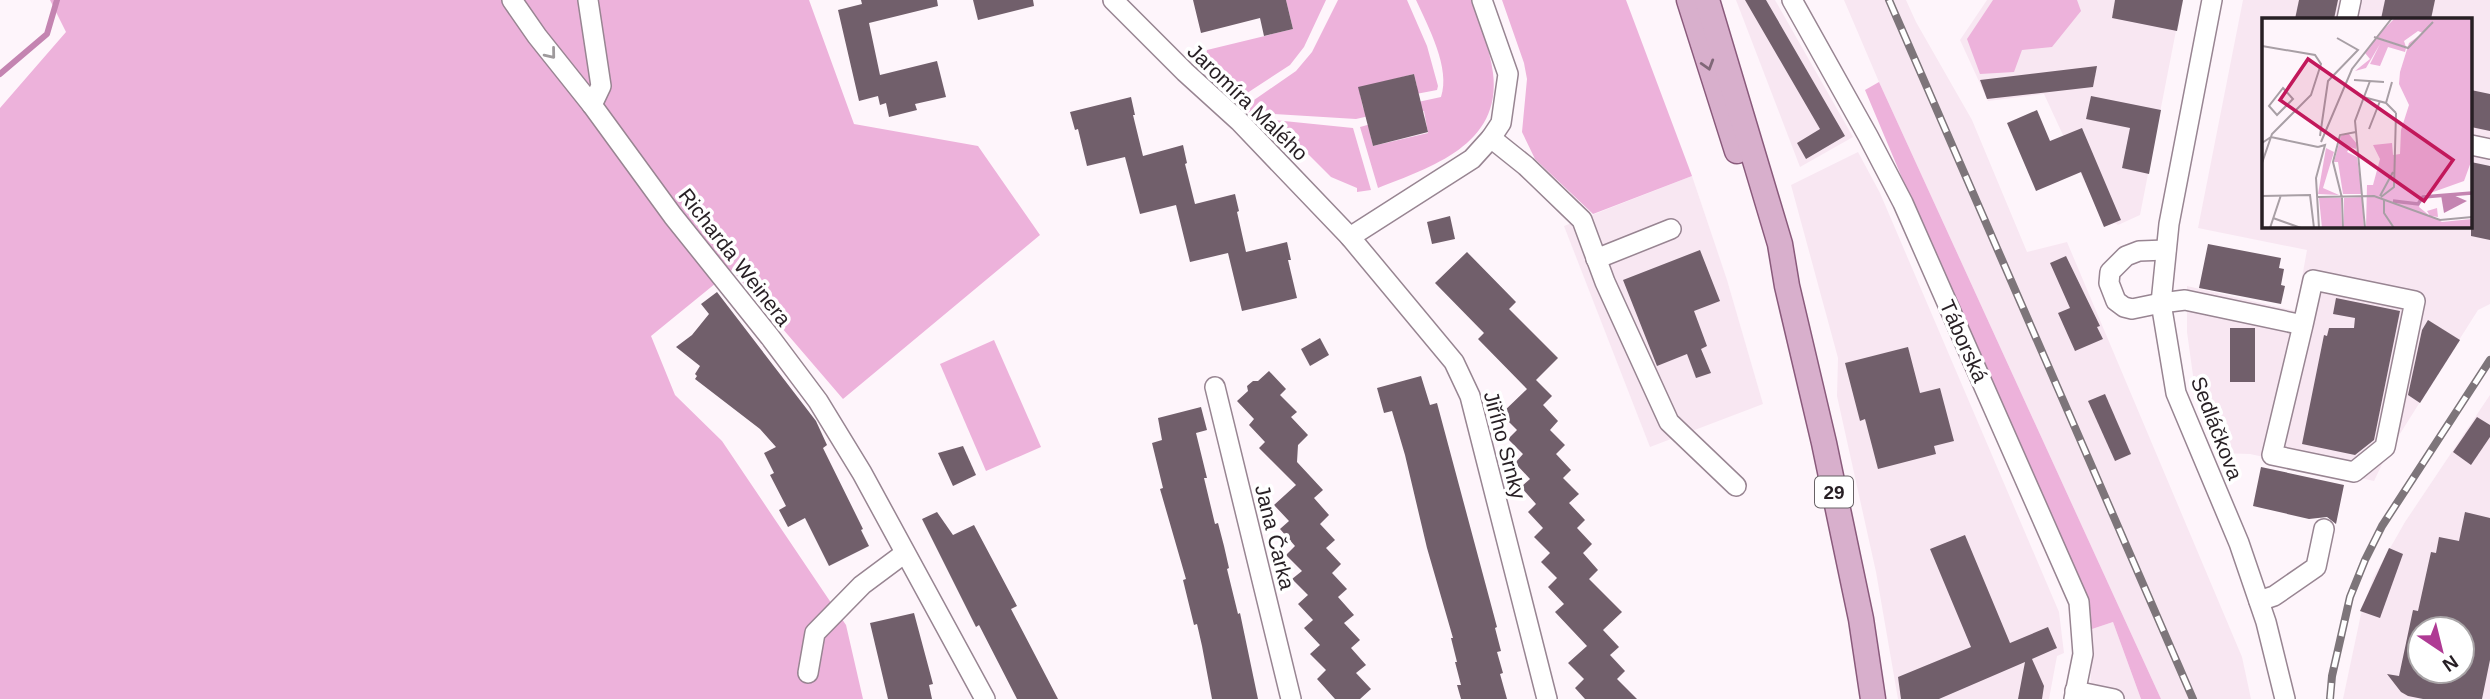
<svg xmlns="http://www.w3.org/2000/svg" width="2490" height="699" viewBox="0 0 2490 699" font-family="Helvetica,sans-serif">
	<style>
		.built { fill: #f8e7f2; fill-rule: evenodd }
		.green { fill: #edb2db }
		.lines { fill: none; stroke-linecap: round; stroke-linejoin: round }
		.stream { stroke: #c484b1; stroke-width: 6 }
		.building { fill: #715f6b; fill-rule: evenodd }
		.minor-casing { stroke: #988592; stroke-width: 22 }
		.major-casing { stroke: #895a7b; stroke-width: 27 }
		.minor { stroke: #fff; stroke-width: 19 }
		.major { stroke: #d8afcc; stroke-width: 24 }
		.rail-casing { stroke: #7d757a; stroke-width: 8 }
		.rail { stroke: #fff; stroke-width: 5; stroke-dasharray: 16; stroke-linecap: butt }
		.oneway { stroke: #9e9a9c }
		.oneway2 { stroke: #806778 }
		.labels { text-anchor: middle; dominant-baseline: central; stroke-width: 7; stroke-linejoin: round; paint-order: stroke }
		.shield { fill: #fff; stroke: #686266; stroke-width: 2 }
		.shield-label { font-size: 19px; font-weight: bold; fill: #271f24 }
		.street-label { font-size: 21px; fill: #271f24; stroke: #fff }
		.inset-river { fill: none; stroke: #c484b1; stroke-width: 3.5 }
		.inset-road { fill: none; stroke: #a89fa5; stroke-width: 2 }
		.view { fill: #c2185b; fill-opacity: 0.15; stroke: #c2185b; stroke-width: 3.5 }
		.inset-edge { fill: none; stroke: #271f24; stroke-width: 3.5 }
	</style>
	<rect width="100%" height="100%" fill="#fef5fb"/>
	<g class="built">
		<polygon points="1736,0 1775,0 1853,137 1800,167"/>
		<polygon points="1844,0 1906,0 1916,22 1972,120 2027,252 2067,242 2242,657 2251,699 2161,699 1879,82"/>
		<polygon points="1987,0 2182,0 2140,215 2118,225 2115,223 2105,226 2044,94 1988,101 1960,40"/>
		<path d="M2243 0H2490V304L2478 310 2386 456 2374 481 2250 454 2218 453 2195 390 2187 332V286L2296 311 2307 250 2198 228ZM2264 19H2471V226H2264Z"/>
		<polygon points="1858,152 1880,193 2059,612 2064,653 2057,656 2049,699 1898,699 1876,572 1837,396 1838,358 1791,185"/>
		<polygon points="1692,176 1727,280 1763,404 1650,447 1564,226"/>
		<path d="M2490 395V699H2343L2361 614 2373 578 2405 522ZM2420 629H2462V671H2420Z"/>
		<polygon points="2113,622 2141,699 2090,699 2092,629"/>
	</g>
	<g class="green">
		<polygon points="50,0 809,0 854,124 978,146 1040,235 843,399 732,270 651,336 675,395 722,441 846,625 863,699 0,699 0,108 66,32"/>
		<polygon points="1286,0 1326,0 1304,47 1290,65 1238,99 1233,98 1207,73 1205,62 1207,50 1293,29"/>
		<polygon points="1338,0 1407,0 1427,46 1438,86 1437,90 1416,94 1414,87 1417,86 1414,74 1359,88 1363,108 1369,116 1356,119 1243,112 1244,107 1296,71 1312,52"/>
		<path d="M1416 0H1471C1479 23 1490 48 1493 73 1502 145 1431 167 1378 188L1360 127 1371 124 1370 134 1373 146 1428 133 1424 111 1420 112 1418 102 1441 97C1451 69 1428 26 1416 0Z"/>
		<polygon points="1502,0 1626,0 1692,176 1593,214 1535,159 1522,132 1527,79 1524,63"/>
		<polygon points="1993,0 2077,0 2081,11 2052,47 2022,50 2014,72 1980,74 1967,39"/>
		<polygon points="1879,82 2161,699 2141,699 2113,622 2092,629 1865,90"/>
		<polygon points="1274,120 1353,128 1371,190 1357,192 1357,188 1331,177"/>
		<polygon points="994,340 1041,447 986,471 940,364"/>
	</g>
	<g class="lines">
		<polyline class="stream" points="0,74 47,34 57,0"/>
	</g>
	<g class="building">
		<polygon points="861,0 937,0 938,6 869,23 880,75 937,61 946,97 915,104 917,110 889,117 886,103 880,105 878,96 859,101 838,10 862,4"/>
		<polygon points="973,0 1033,0 1034,6 978,20"/>
		<polygon points="1193,0 1286,0 1293,29 1264,36 1260,18 1201,33"/>
		<polygon points="1745,0 1766,0 1845,136 1806,159 1797,143 1820,129"/>
		<polygon points="2115,0 2183,0 2177,31 2112,18"/>
		<polygon points="2299,0 2338,0 2334,19 2295,19"/>
		<polygon points="2385,0 2435,0 2431,19 2381,19"/>
		<polygon points="2097,66 2093,87 1987,99 1980,80"/>
		<polygon points="1414,74 1428,132 1373,146 1358,87"/>
		<polygon points="2471,90 2490,94 2490,131 2471,127"/>
		<polygon points="2091,96 2161,110 2149,174 2122,168 2130,128 2086,119"/>
		<polygon points="1131,97 1135,115 1133,115 1143,156 1183,145 1187,163 1185,164 1195,204 1235,194 1239,211 1237,212 1246,252 1287,242 1291,260 1288,260 1297,298 1242,311 1228,253 1190,262 1176,205 1140,214 1125,157 1087,166 1078,129 1075,130 1070,112"/>
		<polygon points="2037,110 2050,141 2082,128 2121,220 2104,227 2081,172 2036,191 2007,123"/>
		<polygon points="2471,162 2490,166 2490,240 2471,236"/>
		<polygon points="1450,216 1455,239 1432,244 1427,222"/>
		<polygon points="2208,244 2281,258 2279,268 2284,269 2281,285 2285,286 2281,304 2199,288"/>
		<polygon points="1700,250 1720,301 1694,311 1707,346 1701,349 1711,373 1696,378 1687,354 1657,366 1623,280"/>
		<polygon points="1467,252 1516,302 1509,309 1558,358 1536,380 1552,396 1543,405 1558,421 1550,430 1565,445 1556,454 1571,470 1563,478 1579,494 1569,503 1585,520 1577,528 1592,544 1583,553 1598,570 1589,579 1622,612 1603,630 1619,647 1610,655 1625,671 1617,679 1637,699 1585,699 1575,688 1584,679 1568,663 1587,646 1555,612 1564,604 1548,587 1557,578 1541,562 1550,553 1534,537 1543,528 1528,512 1536,504 1521,487 1530,479 1515,463 1523,454 1508,439 1517,430 1501,414 1527,389 1478,339 1484,333 1435,283"/>
		<polygon points="2066,256 2100,326 2097,327 2103,339 2075,351 2058,313 2070,308 2050,263"/>
		<polygon points="717,292 816,421 827,445 823,448 863,529 861,530 869,546 829,566 805,518 788,527 779,510 786,506 770,475 774,473 764,453 776,447 760,429 695,379 697,376 695,374 700,366 676,347 692,335 709,314 701,304"/>
		<polygon points="2336,298 2400,311 2374,440 2355,455 2302,444 2324,335 2327,336 2329,328 2354,328 2355,318 2333,314"/>
		<polygon points="2428,320 2460,340 2420,403 2408,395 2422,330"/>
		<rect x="2230" y="328" width="25" height="54"/>
		<polygon points="1320,338 1329,355 1310,366 1301,349"/>
		<polygon points="1908,347 1920,393 1940,388 1954,441 1934,446 1936,454 1878,469 1865,419 1860,421 1845,363"/>
		<polygon points="1269,371 1286,389 1280,395 1297,412 1291,417 1308,435 1298,445 1297,462 1323,490 1314,498 1329,515 1320,524 1335,540 1326,548 1341,564 1332,573 1347,589 1338,597 1354,615 1344,623 1360,640 1351,648 1366,665 1356,673 1371,689 1360,699 1335,699 1317,679 1326,670 1310,654 1320,645 1304,628 1313,620 1298,604 1308,595 1292,579 1302,571 1286,555 1295,546 1280,529 1289,521 1274,505 1296,485 1259,448 1265,442 1249,425 1254,419 1237,401 1248,391 1247,386 1253,381 1258,381"/>
		<polygon points="1421,376 1430,405 1437,403 1497,627 1495,628 1501,651 1497,652 1503,673 1500,674 1507,699 1461,699 1457,685 1461,685 1455,662 1457,662 1451,638 1453,638 1427,548 1405,455 1392,411 1384,413 1377,388"/>
		<polygon points="2105,394 2131,454 2115,461 2088,401"/>
		<polygon points="1201,407 1207,430 1196,433 1207,478 1204,478 1215,524 1218,523 1224,546 1229,568 1227,569 1238,614 1240,613 1258,699 1212,699 1202,646 1197,624 1194,625 1183,580 1186,579 1160,489 1163,488 1152,443 1162,440 1158,418"/>
		<polygon points="2477,417 2490,425 2490,437 2471,465 2453,452"/>
		<polygon points="963,446 976,475 953,486 938,453"/>
		<polygon points="2261,467 2344,485 2336,524 2327,517 2309,519 2253,506"/>
		<polygon points="937,512 953,535 974,525 1017,606 1011,609 1058,699 1017,699 979,625 976,627 922,519"/>
		<path d="M2465 512 2490 518V660L2482 699H2423L2408 696 2401 692 2387 674 2399 676 2413 610 2418 611 2431 552 2436 553 2439 537 2459 541ZM2420 629H2462V671H2420Z"/>
		<polygon points="1965,535 2010,643 2048,627 2057,648 2032,659 2044,686 2042,699 2018,699 2025,662 1939,699 1901,699 1898,677 1971,647 1930,549"/>
		<polygon points="2389,548 2403,554 2380,618 2360,611"/>
		<polygon points="914,613 933,684 929,685 932,699 888,699 870,623"/>
	</g>
	<g class="lines">
		<g class="minor-casing">
			<g id="minor">
				<polyline points="512,0 537,36 592,105 673,216 770,337 818,401 862,473 985,699"/>
				<polyline points="588,0 601,86 592,105"/>
				<polyline points="1113,0 1185,72 1239,121 1350,237 1454,362 1470,396 1547,699"/>
				<polyline points="1792,0 1868,136 1903,203 2079,602 2083,654 2074,699"/>
				<polyline points="2212,0 2169,224 2161,303 2176,393 2239,543 2266,622 2285,699"/>
				<polyline points="2347,19 2351,0"/>
				<polyline points="1491,138 1526,166 1582,220 1605,282 1669,422 1736,486"/>
				<polyline points="2471,145 2490,149"/>
				<polyline points="1350,237 1472,159 1491,138 1501,123 1508,74 1482,0"/>
				<polyline points="2166,250 2139,251 2126,256 2110,272 2109,283 2116,301 2124,307 2132,309 2161,303 2185,300 2303,325 2272,455 2354,472 2385,447 2415,301 2313,280 2303,325"/>
				<polyline points="1596,259 1671,229"/>
				<polyline points="1215,387 1291,699"/>
				<polyline points="2259,601 2274,596 2316,567 2324,529"/>
				<polyline points="808,673 815,633 862,585 905,553"/>
				<polyline points="2075,691 2114,699"/>
			</g>
		</g>
		<g class="major-casing">
			<g id="major">
				<polyline points="1689,0 1737,151"/>
				<polyline points="1707,0 1780,244 1787,286 1824,443 1861,619 1873,699"/>
			</g>
		</g>
		<use href="#minor" class="minor"/>
		<use href="#major" class="major"/>
		<g class="rail-casing">
			<g id="rail">
				<polyline points="1889,0 2193,699"/>
				<polyline points="2330,699 2332,676 2350,597 2365,560 2382,526 2490,360"/>
			</g>
		</g>
		<use href="#rail" class="rail"/>
	</g>
	<defs><path id="oneway-chevron" d="M-2-3.5L2.5 0L-2 3.5" fill="none" stroke-width="1.6" stroke-linecap="round" stroke-linejoin="round" transform="scale(1.75)"/></defs>
	<use class="oneway" href="#oneway-chevron" transform="translate(551 54) rotate(51)"/>
	<use class="oneway2" href="#oneway-chevron" transform="translate(1708 65) rotate(73)"/>
	<g class="labels">
		<rect class="shield" x="1815" y="476.5" width="38" height="31" rx="5"/>
		<g class="shield-label">
			<text x="1834" y="492">29</text>
		</g>
		<g class="street-label">
			<text transform="translate(1248 102) rotate(44)">Jaromíra Malého</text>
			<text transform="translate(735 257) rotate(52)">Richarda Weinera</text>
			<text transform="translate(1964 341) rotate(66)">Táborská</text>
			<text transform="translate(2217 428) rotate(69)">Sedláčkova</text>
			<text transform="translate(1505 445) rotate(75)">Jiřího Srnky</text>
			<text transform="translate(1275 537) rotate(76)">Jana Čarka</text>
		</g>
	</g>
	<g transform="translate(2262 18)">
		<rect width="210" height="210" fill="#fef5fb"/>
		<path d="M133 0H210V141L202 163 160 178 157 189 168 198 165 193 175 190 176 199 169 198 180 204 210 201V210H133L124 198 132 210H104L105 167H111L118 141 111 127 130 125 131 137 138 136 139 112 147 87 137 66 138 54 147 25 161 15 156 13 142 23 144 29 114 19ZM114 20 144 30 143 34 126 29 118 48 108 46 118 26 104 50 93 53 108 41 103 35ZM86 115 95 126 94 131 88 129 85 134 95 139 100 176H81L76 144H72L79 118ZM64 130 72 134 61 170 77 177 56 176ZM100 179 102 210H82V180ZM57 180H79L80 210H60Z" fill="#edb2db"/>
		<path d="M179 177H191L205 183 182 195Z" fill="#c484b1"/>
		<path class="inset-river" d="M131 183 156 186 161 179 210 175"/>
		<path class="inset-road" d="M112 19 146 30 171 4M0 28 53 37 59 46 49 77 10 116 0 145M92 62 122 64M21 70 31 81 15 97 7 88ZM101 79 124 85 134 95M124 85 130 64M107 111 118 83M58 118 66 63 96 32 75 20M59 124 90 51 130 0M0 125 9 119 56 129M56 129 63 127 54 160 57 210M0 178 48 177 52 210M118 178 131 154M56 179 112 178 178 202 210 199M119 179 132 169 134 95M122 181V195L132 210M11 200 39 210M8 210 19 177M81 210 80 180 71 144 78 117 94 114M103 210 93 103 108 63"/>
		<path class="view" d="M46 41 191 142 162 183 18 82Z"/>
		<rect width="210" height="210" class="inset-edge"/>
	</g>
	<g transform="translate(2441 650) rotate(145)"><circle r="33" fill="#ffffff" stroke="#a9a5a7" stroke-width="2"/>
	<path d="M0-5L12 26L0 18L-12 26Z" fill="#af3b94"/>
	<text y="-10" font-size="19" font-weight="bold" text-anchor="middle" fill="#271f24">N</text>
	</g>
</svg>
